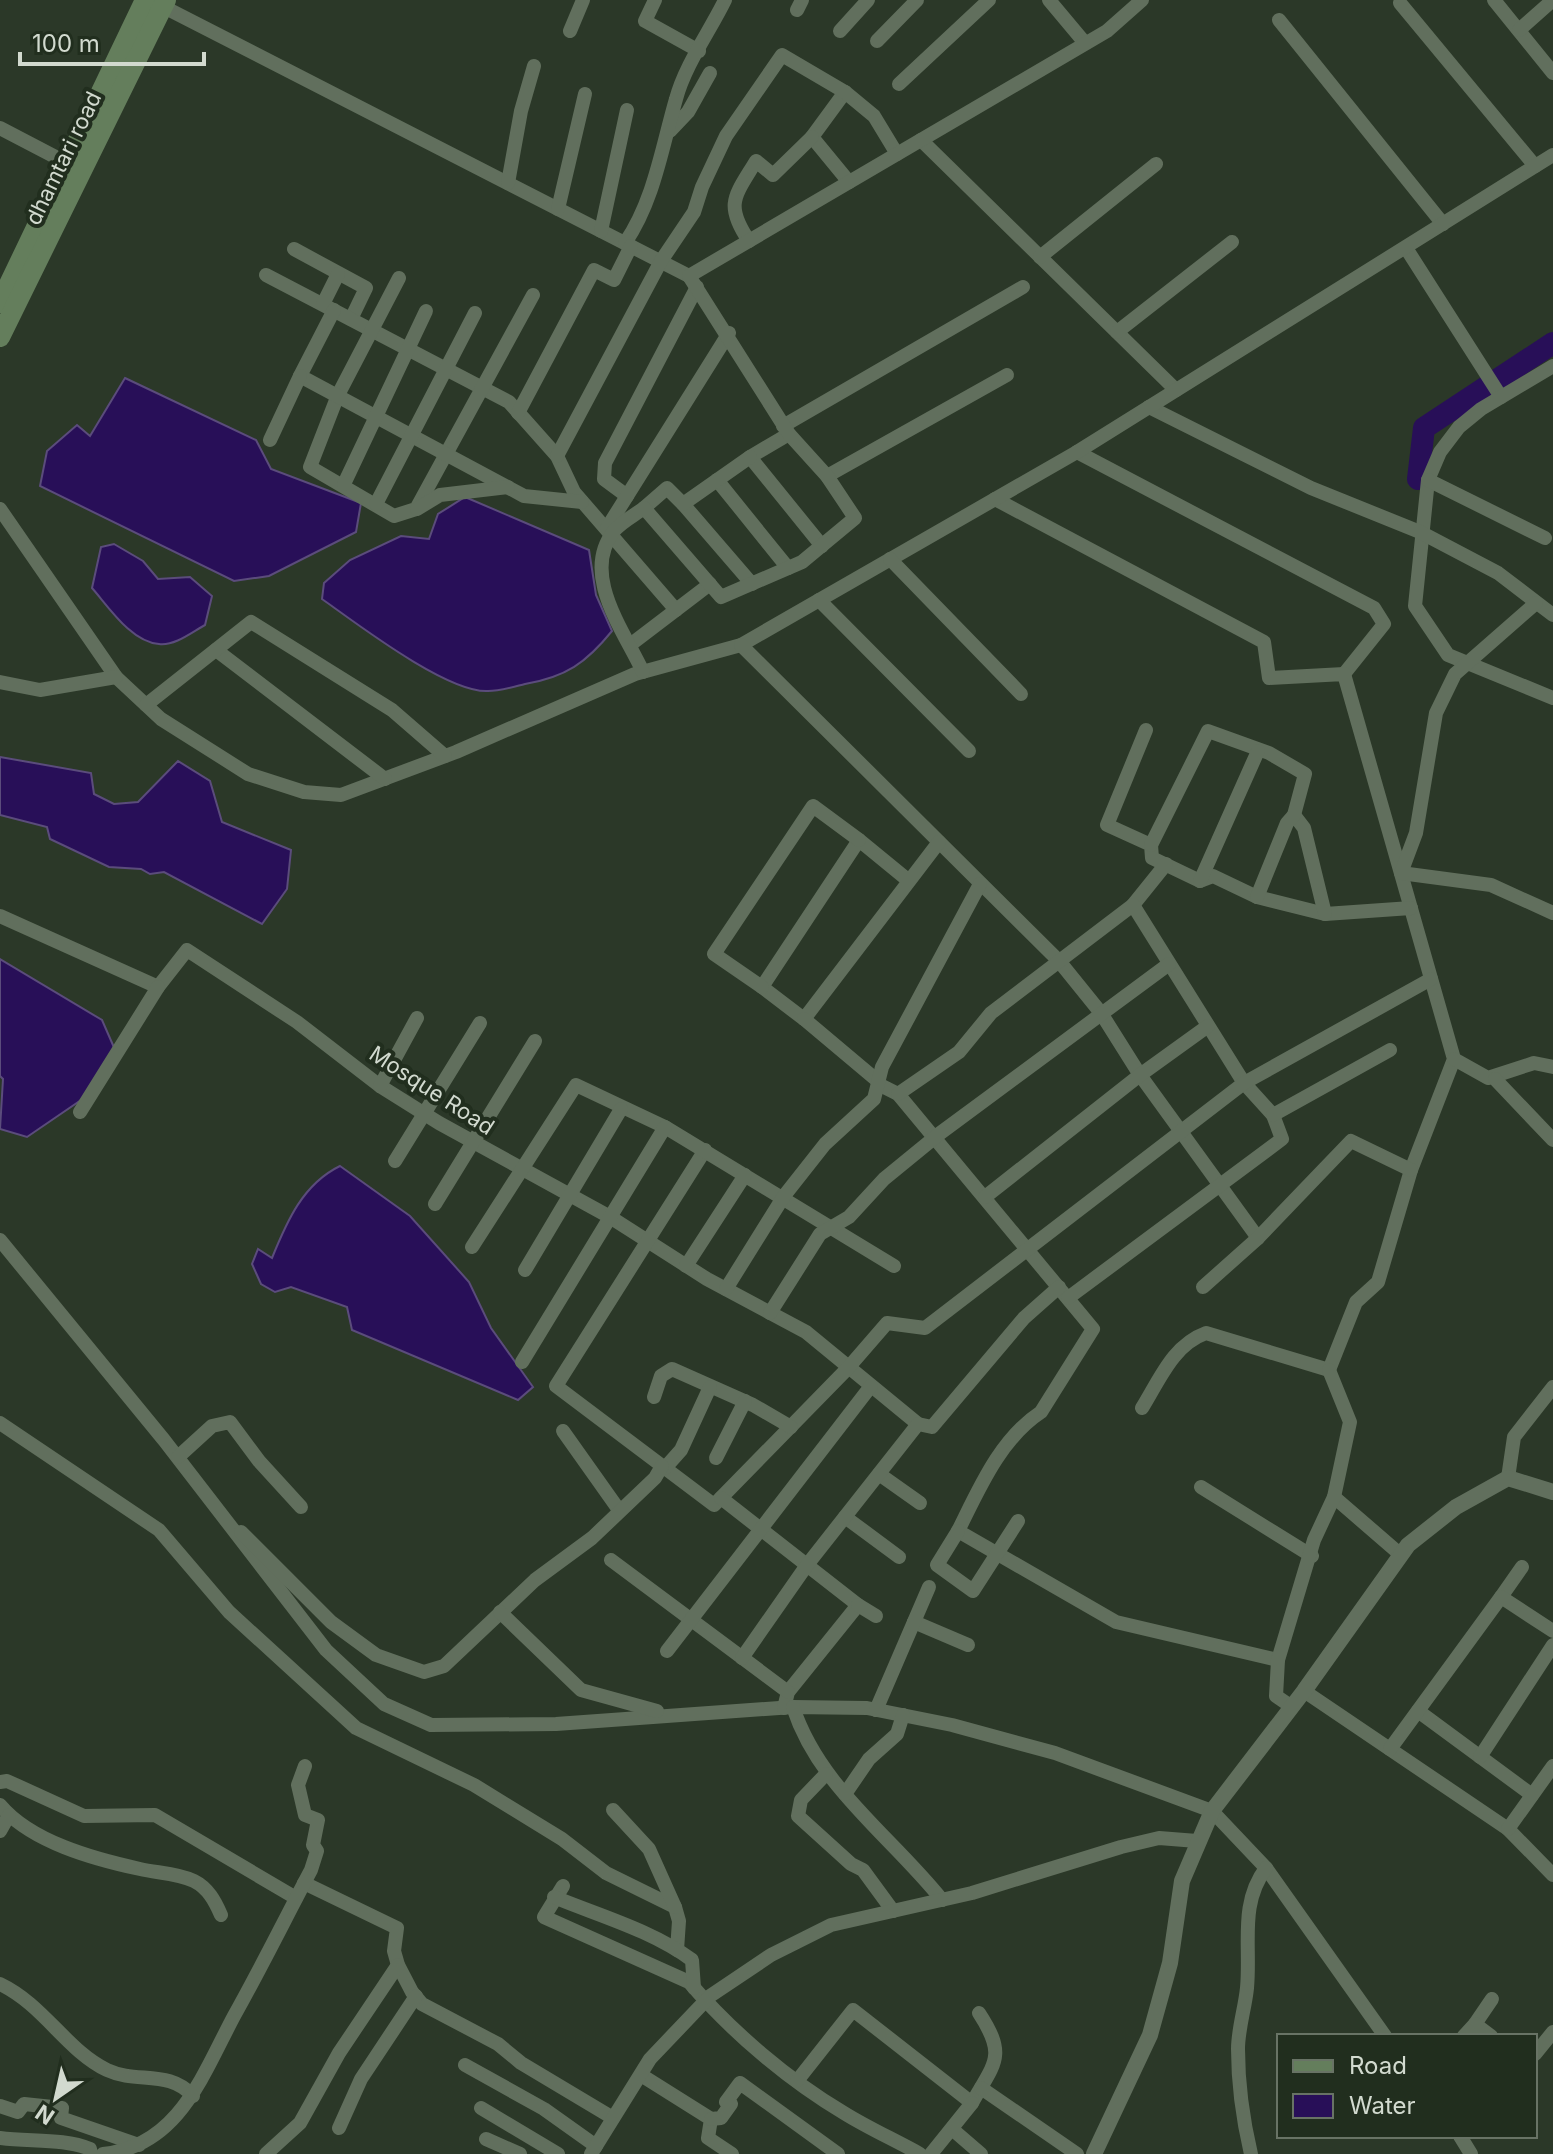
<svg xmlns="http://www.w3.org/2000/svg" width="1553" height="2154" viewBox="0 0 1553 2154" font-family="Inter,sans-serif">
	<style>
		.water { fill: #280f58; stroke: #5b4c7c; stroke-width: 2 }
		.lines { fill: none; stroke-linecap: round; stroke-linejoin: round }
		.river { stroke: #280f58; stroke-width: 22 }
		.minor { stroke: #616f5d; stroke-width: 14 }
		.tertiary { stroke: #616f5d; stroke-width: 16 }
		.secondary { stroke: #647e5c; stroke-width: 20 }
		.labels { text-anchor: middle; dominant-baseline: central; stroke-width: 8; stroke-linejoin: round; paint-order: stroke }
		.street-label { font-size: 22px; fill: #d2dacf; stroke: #212e1e }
	</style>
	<rect width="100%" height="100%" fill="#2b3828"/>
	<g class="water">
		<polygon points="125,378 256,440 271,469 361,503 356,532 269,576 234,581 40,486 47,451 77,425 90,436"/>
		<path d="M465 497 589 550 596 595 612 631C586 663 566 677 525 684 513 687 500 691 488 691 447 693 356 623 322 599L324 583 350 560 401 536 429 539 438 514Z"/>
		<path d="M114 544 143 561 158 579 190 577 212 596 205 625C192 632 175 646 159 644 131 642 108 606 92 588L101 547Z"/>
		<polygon points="0,757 91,773 94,794 114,804 138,802 178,761 210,781 222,822 291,850 287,889 262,924 164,872 150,874 141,869 109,867 50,839 47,827 0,815"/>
		<polygon points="0,959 102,1020 116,1052 84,1098 27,1137 0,1129 3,1079 0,1076"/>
		<path d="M340 1166 410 1216 469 1282 491 1328 533 1387 518 1400 352 1330 347 1307 291 1287 275 1292 261 1284 252 1264 258 1249 272 1258C287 1221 303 1184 340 1166Z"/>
	</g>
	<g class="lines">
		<polyline class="river" points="1418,479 1424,428 1553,343"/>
		<g class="minor">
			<polyline points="655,0 645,21 699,51"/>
			<polyline points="1049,0 1085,43"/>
			<polyline points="1494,0 1553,73"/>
			<polyline points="1400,3 1535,166"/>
			<polyline points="158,4 689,276"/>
			<polyline points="797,10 802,0"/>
			<polyline points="1279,20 1443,224"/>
			<polyline points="1519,30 1553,0"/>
			<polyline points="570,31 583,0"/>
			<polyline points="840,31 868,0"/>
			<polyline points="877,41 917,0"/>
			<polyline points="899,84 989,0"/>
			<polyline points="845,92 812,137 849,182"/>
			<polyline points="0,128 67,163"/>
			<polyline points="670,131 688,112 710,73"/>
			<polyline points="921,140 1176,390"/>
			<polyline points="508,183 521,111 534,66"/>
			<polyline points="558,209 585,94"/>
			<polyline points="601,231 627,110"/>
			<path d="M749 241C724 204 735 196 756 161L773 175 812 137"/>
			<path d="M625 243C654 201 662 147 676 99 685 65 710 31 725 0"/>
			<polyline points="1406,248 1501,397"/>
			<polyline points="294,249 366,288 351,319"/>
			<polyline points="1040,257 1156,164"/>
			<polyline points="266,275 509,402 557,456 574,492 676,610"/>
			<polyline points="399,278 338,395 310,467 394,516 416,509 533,295"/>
			<polyline points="323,304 338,274"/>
			<polyline points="334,310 300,376 524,496 582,502"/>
			<polyline points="1117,332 1232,242"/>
			<polyline points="1553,366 1481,409 1459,427 1440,452 1428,480 1415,606 1448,655 1553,698"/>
			<polyline points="1149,407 1311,488 1420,532 1498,573 1553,615"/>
			<polyline points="518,413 594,270 614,280 631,246"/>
			<polyline points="783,426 1023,287"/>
			<polyline points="789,434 750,457 822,546"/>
			<polyline points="270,440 300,376"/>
			<polyline points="1077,452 1374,608 1384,624 1344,674"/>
			<polyline points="557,456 661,261 694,212 702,187 726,136 782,55 845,92 874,116 897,154"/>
			<polyline points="827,476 1007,375"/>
			<polyline points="717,480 788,568"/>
			<polyline points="1428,480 1545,538"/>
			<polyline points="344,484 426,311"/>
			<polyline points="627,496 604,479 605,463 697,287"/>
			<path d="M995 499 1264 642 1269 678 1344 674 1454 1059 1411 1170 1378 1282 1356 1302 1329 1370 1206 1333C1173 1345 1160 1379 1142 1408"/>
			<polyline points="376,504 475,313"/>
			<polyline points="683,504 752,584"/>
			<polyline points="644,508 667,488 683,504 750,457"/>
			<polyline points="0,509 116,677 161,719 248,774 304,792 341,795 456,752 635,674 741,645 1077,452 1553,155"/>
			<polyline points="417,509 440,495 508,487"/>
			<polyline points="607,528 729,333"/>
			<polyline points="890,559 1021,694"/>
			<polyline points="819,600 969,751"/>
			<polyline points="1536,603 1455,674 1436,713 1416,833 1401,873 1491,885 1553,913"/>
			<polyline points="630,645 710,584"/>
			<polyline points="741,645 1059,961 1101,1013 1140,1075 1258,1238"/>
			<polyline points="216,650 385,779"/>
			<path d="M643 672C624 631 580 574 614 531 621 522 635 515 644 508L721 597 802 562 855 518 827 476 789 434 689 276 1107 31 1142 0"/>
			<polyline points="0,682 40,690 116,677"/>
			<polyline points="146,705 251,622 392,710 445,756"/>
			<polyline points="1146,730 1107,825 1151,845 1152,858 1200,881 1213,876 1257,897 1325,914 1411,908"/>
			<polyline points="1294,815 1304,828 1325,914"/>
			<polyline points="1151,845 1208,731 1269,753 1305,774 1294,815 1287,823 1257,897"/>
			<polyline points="909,881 859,840 762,987 804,1019 939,842"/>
			<polyline points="1200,881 1258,751"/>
			<polyline points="1133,905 1166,864"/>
			<polyline points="0,916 158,987 187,950 297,1022 380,1086 439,1123 610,1217 707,1279 806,1332 918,1424"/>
			<polyline points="762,987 714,954 813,806 859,840"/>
			<polyline points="804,1019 879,1082"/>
			<polyline points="1454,1059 1488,1078 1534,1063 1553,1067"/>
			<polyline points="1495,1079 1553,1140"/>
			<path d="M878 1084 898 1094 1093 1329 1041 1412C1000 1439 979 1489 958 1531L1116 1622 1278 1660"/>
			<polyline points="380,1086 417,1018"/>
			<polyline points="898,1094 959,1052 991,1013 1133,905 1244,1083 1273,1115 1282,1139 1068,1298"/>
			<polyline points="80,1112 158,987"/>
			<polyline points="1273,1115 1390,1050"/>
			<polyline points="705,1150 556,1386 714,1505 848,1368 887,1323 925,1328 1244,1083 1431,979"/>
			<polyline points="395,1161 480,1023"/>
			<polyline points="985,1197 1140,1075 1208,1026"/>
			<polyline points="435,1204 535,1041"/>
			<polyline points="0,1240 164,1440 326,1650 384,1704 431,1725 556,1724 793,1707 867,1708 952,1725 1055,1753 1212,1811 1266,1868 1385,2036"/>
			<polyline points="472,1247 576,1085 665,1127 894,1266"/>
			<polyline points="686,1266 745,1175"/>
			<polyline points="525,1270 621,1109"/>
			<polyline points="1203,1287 1258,1238 1351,1141 1411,1170"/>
			<polyline points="726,1289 784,1196 825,1144 874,1099 882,1067 980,884"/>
			<polyline points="770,1313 820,1234 849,1217 884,1179 939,1134 1169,964"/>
			<polyline points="522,1362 665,1127"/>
			<polyline points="654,1397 661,1376 672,1369 753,1405 791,1427"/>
			<polyline points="0,1423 159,1530 229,1612 356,1728 474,1785 562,1839 606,1873 675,1907 679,1921 677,1950"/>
			<polyline points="563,1431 619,1510"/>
			<polyline points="178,1457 212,1426 230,1422 259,1461 301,1507"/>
			<polyline points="716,1458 745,1401"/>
			<polyline points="665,1468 681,1450 710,1387"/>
			<polyline points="879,1474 920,1503"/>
			<polyline points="1508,1478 1514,1437 1553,1387"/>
			<polyline points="1201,1487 1312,1556"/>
			<polyline points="1334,1497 1401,1555"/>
			<polyline points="721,1498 858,1605 788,1692 784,1708"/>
			<polyline points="845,1517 899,1557"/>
			<polyline points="958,1531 937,1565 973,1591 1018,1521"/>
			<polyline points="241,1532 331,1622 376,1655 424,1672 444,1666 535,1580 592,1538 655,1478 662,1466"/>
			<polyline points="611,1560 788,1692"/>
			<polyline points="1501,1597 1522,1567"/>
			<polyline points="858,1605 876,1616"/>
			<polyline points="500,1612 581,1690 657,1711"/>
			<polyline points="914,1622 968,1645"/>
			<polyline points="667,1651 871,1386"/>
			<polyline points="742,1658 807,1565 918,1424 932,1427 1024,1318 1059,1287"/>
			<polyline points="1304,1691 1508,1829 1553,1875"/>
			<path d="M793 1707C819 1787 891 1836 942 1900"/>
			<polyline points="1292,1707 1276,1696 1278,1660 1314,1540 1334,1497 1350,1422 1329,1370"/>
			<polyline points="876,1710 929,1587"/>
			<polyline points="1418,1711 1532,1795"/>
			<polyline points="1390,1749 1501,1597 1553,1631"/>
			<polyline points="1480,1757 1553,1645"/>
			<polyline points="826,1774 801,1800 798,1816 851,1864 863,1870 893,1911"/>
			<polyline points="0,1782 7,1781 84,1816 155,1815 296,1898"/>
			<polyline points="845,1794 869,1759 897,1734 903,1715"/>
			<path d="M0 1805C31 1842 94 1859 140 1869 157 1873 178 1873 194 1881 208 1888 215 1901 221 1915"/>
			<polyline points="613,1810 649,1849 675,1907"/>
			<polyline points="1508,1829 1553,1766"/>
			<polyline points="0,1831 9,1815"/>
			<polyline points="304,1883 397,1928 394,1951 398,1965 412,1992 422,2004 498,2044 521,2063 613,2118"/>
			<path d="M563 1886 544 1917 689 1982C732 2032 787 2079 844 2113 868 2128 895 2140 920 2154"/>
			<path d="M554 1897C600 1916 651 1930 692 1960L694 1988"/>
			<path d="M0 1984C44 2005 66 2050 107 2070 137 2084 169 2069 193 2096"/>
			<polyline points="1475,2024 1492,1999"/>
			<polyline points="1464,2036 1475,2024 1491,2036"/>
			<polyline points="1535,2054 1553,2032"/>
			<polyline points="465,2065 544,2109 596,2146"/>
			<polyline points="641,2075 711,2119 708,2138 732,2154"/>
			<path d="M797 2081 853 2010 972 2103C995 2062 1007 2056 979 2013"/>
			<polyline points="981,2088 1077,2154"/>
			<polyline points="0,2106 18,2112 24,2104 62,2108 61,2118 139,2145"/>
			<polyline points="481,2108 558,2154"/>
			<polyline points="711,2119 721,2118 731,2104 726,2102 740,2083 838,2154"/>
			<polyline points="339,2128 361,2079 416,1996"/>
			<polyline points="952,2129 981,2154"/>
			<polyline points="1460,2136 1471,2154"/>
			<path d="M0 2138C30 2142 64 2138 90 2149L91 2154"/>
			<polyline points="486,2139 520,2154"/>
			<path d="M103 2154C179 2146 203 2074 234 2016 261 1968 285 1919 311 1870L317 1851 313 1845 318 1820 305 1815 298 1785 305 1766"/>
			<polyline points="266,2154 300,2123 339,2053 398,1965"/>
			<polyline points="591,2154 650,2059 710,1996 771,1955 831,1925 972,1893 1121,1847 1159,1838 1197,1841"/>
			<polyline points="931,2154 972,2103"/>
			<path d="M1251 2154C1243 2120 1238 2084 1238 2049 1238 2029 1245 2008 1247 1988 1251 1945 1239 1904 1266 1868"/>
		</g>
		<polyline class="tertiary" points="1094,2154 1150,2035 1170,1963 1182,1881 1212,1811 1304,1691 1408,1545 1456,1507 1508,1478 1553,1492"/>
		<g class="secondary">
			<polyline points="0,303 145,0"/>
			<polyline points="0,337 166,0"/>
		</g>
	</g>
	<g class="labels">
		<g class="street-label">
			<text transform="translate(63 158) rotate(-64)">dhamtari road</text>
			<text transform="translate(432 1090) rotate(33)">Mosque Road</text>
		</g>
	</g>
	<rect x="1277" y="2034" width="260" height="104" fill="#212e1e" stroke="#687365" stroke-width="2"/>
	<rect x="1293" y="2060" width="40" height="12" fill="#647e5c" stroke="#687365" stroke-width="2"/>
	<text x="1349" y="2074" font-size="24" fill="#d2dacf">Road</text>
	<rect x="1293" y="2094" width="40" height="24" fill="#280f58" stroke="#687365" stroke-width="2"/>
	<text x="1349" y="2114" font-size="24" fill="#d2dacf">Water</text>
	<g transform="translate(56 2098) rotate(214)" stroke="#212e1e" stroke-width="6" paint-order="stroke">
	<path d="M0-6L14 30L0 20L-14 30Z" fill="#d2dacf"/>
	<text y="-12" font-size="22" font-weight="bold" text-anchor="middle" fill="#d2dacf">N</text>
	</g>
	<path d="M20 52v12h184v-12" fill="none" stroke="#d2dacf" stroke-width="4"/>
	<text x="32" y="52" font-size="24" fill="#d2dacf" stroke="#212e1e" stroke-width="6" paint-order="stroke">100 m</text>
</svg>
